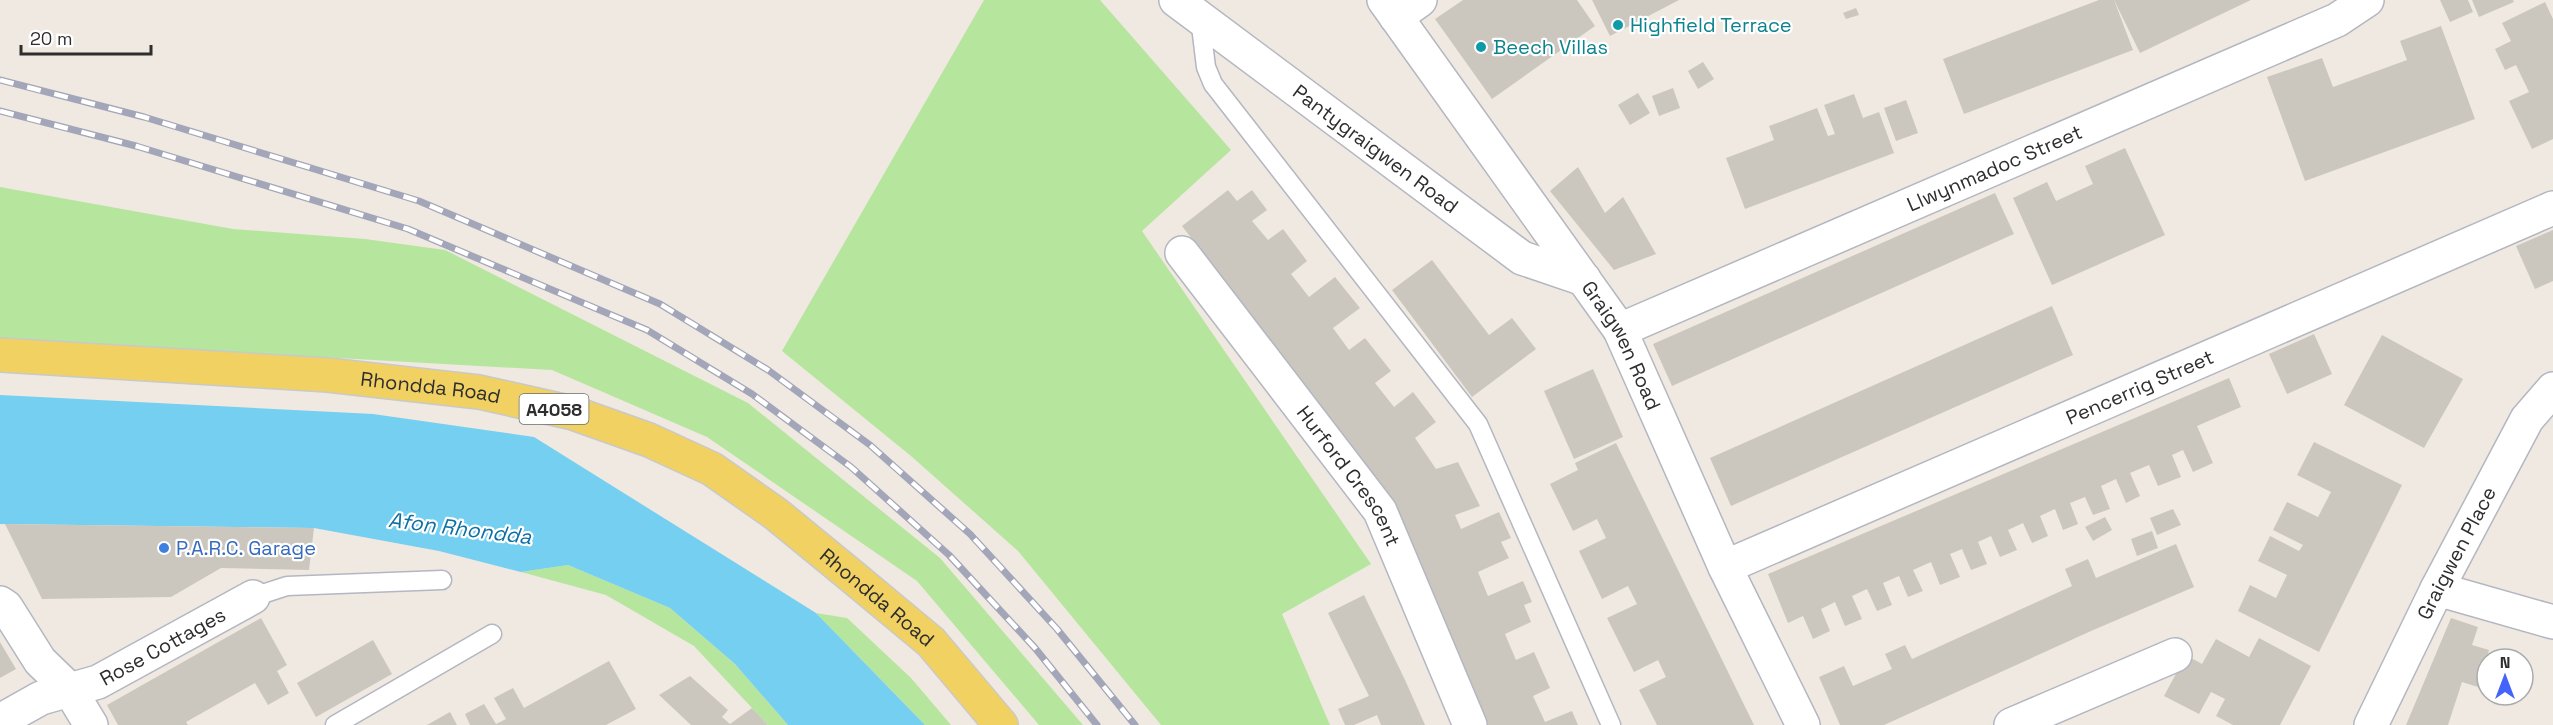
<svg xmlns="http://www.w3.org/2000/svg" width="2553" height="725" viewBox="0 0 2553 725" font-family="'Space Grotesk',sans-serif">
	<style>
		.green { fill: #b6e59e }
		.water { fill: #75cff0 }
		.building { fill: #cbc7bf }
		.lines { fill: none; stroke-linecap: round; stroke-linejoin: round }
		.lane-casing { stroke: #b4b7c1; stroke-width: 21 }
		.street-casing { stroke: #b4b7c1; stroke-width: 36 }
		.primary-casing { stroke: #c9c9c9; stroke-width: 36 }
		.lane { stroke: #fff; stroke-width: 18 }
		.street { stroke: #fff; stroke-width: 33 }
		.primary { stroke: #f2d163; stroke-width: 33 }
		.rail-casing { stroke: #a3a6b8; stroke-width: 7 }
		.rail { stroke: #fff; stroke-width: 4.5; stroke-dasharray: 14; stroke-linecap: butt }
		.culture-dot { fill: #0f9aa8; stroke: #fff; stroke-width: 2 }
		.shop-dot { fill: #3f7fe0; stroke: #fff; stroke-width: 2 }
		.labels { text-anchor: middle; dominant-baseline: central; stroke-width: 4.5; stroke-linejoin: round; paint-order: stroke }
		.shield { fill: #fff; stroke: #6d6d6d; stroke-width: 1.5 }
		.shield-label { font-size: 18px; font-weight: bold; fill: #2e2e2e }
		.culture-label { font-size: 20px; fill: #0d838f; stroke: #fff; text-anchor: start }
		.street-label { font-size: 20px; fill: #2e2e2e; stroke: #fff }
		.shop-label { font-size: 20px; fill: #366cbe; stroke: #fff; text-anchor: start }
		.water-label { font-size: 21px; font-style: italic; fill: #0d6fa3; stroke: #fff }
	</style>
	<rect width="100%" height="100%" fill="#efe9e1"/>
	<g class="green">
		<polygon points="984,0 1100,0 1231,150 1142,231 1371,564 1282,614 1330,725 1161,725 1018,551 911,456 782,351"/>
		<polygon points="0,187 233,229 365,239 445,250 748,403 940,558 1083,725 1039,725 917,581 707,437 552,370 0,339"/>
		<polygon points="568,565 670,608 735,664 788,725 768,725 694,646 606,595 521,572"/>
		<polygon points="816,613 847,618 911,678 951,725 925,725"/>
	</g>
	<polygon class="water" points="0,395 373,414 534,437 816,613 925,725 788,725 735,664 670,608 568,565 521,572 439,551 314,528 0,524"/>
	<g class="building">
		<polygon points="1463,0 1577,0 1595,26 1492,99 1435,19"/>
		<polygon points="1592,0 1679,0 1610,36"/>
		<polygon points="2099,0 2114,0 2133,50 1964,114 1943,59"/>
		<polygon points="2114,0 2251,0 2140,53"/>
		<polygon points="2440,0 2468,0 2473,12 2450,22"/>
		<polygon points="2472,0 2513,0 2514,2 2479,17"/>
		<polygon points="2545,2 2553,19 2553,139 2532,149 2509,101 2529,92 2516,65 2505,70 2495,49 2511,41 2502,23"/>
		<polygon points="1856,8 1859,15 1846,19 1843,13"/>
		<polygon points="2441,26 2475,119 2305,181 2267,77 2322,58 2333,87 2407,60 2400,41"/>
		<polygon points="1703,62 1714,79 1698,89 1688,71"/>
		<polygon points="1673,88 1680,108 1659,116 1652,96"/>
		<polygon points="1638,93 1650,113 1630,125 1618,105"/>
		<polygon points="1854,94 1863,118 1879,112 1894,153 1745,209 1726,158 1774,140 1769,126 1817,108 1828,136 1835,134 1824,105"/>
		<polygon points="1906,100 1918,133 1896,141 1884,108"/>
		<polygon points="2125,148 2165,235 2052,285 2013,198 2047,182 2056,201 2093,184 2085,166"/>
		<polygon points="1578,167 1605,213 1623,197 1656,254 1614,270 1550,191"/>
		<polygon points="1228,190 1237,201 1252,190 1267,210 1252,221 1268,240 1283,229 1307,261 1291,274 1309,297 1335,277 1360,308 1333,328 1349,350 1365,338 1391,371 1375,383 1394,407 1413,392 1436,422 1415,438 1436,469 1458,462 1480,506 1455,515 1461,529 1499,512 1511,538 1501,542 1509,558 1478,572 1488,596 1523,581 1532,602 1524,605 1531,622 1505,634 1516,660 1534,652 1550,688 1533,696 1545,722 1572,711 1578,725 1488,725 1384,490 1182,226"/>
		<polygon points="1995,193 2014,234 1672,386 1653,344"/>
		<polygon points="2553,230 2553,281 2535,289 2516,246"/>
		<polygon points="1432,260 1489,335 1512,318 1536,349 1472,397 1392,290"/>
		<polygon points="2052,306 2073,355 1731,506 1710,458"/>
		<polygon points="2314,334 2332,374 2287,394 2269,354"/>
		<polygon points="2382,335 2463,379 2424,448 2344,405"/>
		<polygon points="1593,369 1623,437 1574,459 1544,391"/>
		<polygon points="2229,378 2241,407 2197,426 2213,463 2193,472 2183,450 2172,455 2181,477 2158,486 2149,465 2130,473 2140,496 2126,503 2116,479 2101,486 2110,509 2093,515 2085,497 2070,503 2078,524 2063,530 2055,509 2040,516 2048,536 2032,543 2023,523 2008,530 2017,550 2000,557 1991,536 1978,542 1987,564 1971,570 1962,549 1950,554 1960,577 1940,585 1931,562 1913,570 1923,591 1908,597 1899,576 1883,583 1892,605 1877,611 1867,589 1852,596 1862,619 1845,626 1835,602 1821,609 1830,631 1813,639 1803,616 1788,623 1768,574"/>
		<polygon points="2314,442 2402,485 2319,652 2238,611 2250,585 2276,598 2287,575 2258,561 2270,536 2299,551 2303,545 2273,530 2287,502 2318,517 2331,492 2297,475"/>
		<polygon points="1616,443 1632,476 1754,725 1657,725 1639,690 1666,677 1658,660 1634,672 1607,618 1637,604 1628,586 1602,599 1579,551 1606,538 1597,519 1573,531 1550,484 1578,470 1575,463"/>
		<polygon points="2173,509 2181,525 2157,535 2150,518"/>
		<polygon points="2105,517 2112,530 2093,541 2085,527"/>
		<polygon points="5,524 314,528 309,570 221,568 171,597 42,599"/>
		<polygon points="2152,531 2158,548 2137,556 2131,539"/>
		<polygon points="2176,544 2194,587 2091,631 1884,725 1840,725 1819,677 1844,666 1853,686 1892,669 1885,654 1905,645 1912,659 2072,586 2065,569 2088,559 2096,578"/>
		<polygon points="1364,595 1405,680 1425,725 1381,725 1377,715 1354,725 1345,725 1338,709 1369,696 1328,613"/>
		<polygon points="261,618 287,665 277,671 289,693 268,705 255,683 186,722 188,725 118,725 107,705"/>
		<polygon points="2451,618 2478,627 2472,645 2489,650 2478,687 2462,682 2448,725 2406,725"/>
		<polygon points="2259,638 2311,666 2280,725 2233,725 2216,716 2225,699 2211,692 2199,714 2164,696 2186,655 2202,664 2216,639 2249,657"/>
		<polygon points="373,640 392,674 316,717 297,683"/>
		<polygon points="0,642 16,669 0,678"/>
		<polygon points="609,661 636,709 606,725 470,725 465,714 484,704 496,724 506,719 494,698 513,688 524,708"/>
		<polygon points="690,676 728,710 722,717 730,724 752,708 768,725 691,725 659,695"/>
		<polygon points="450,712 457,725 427,725"/>
	</g>
	<g class="lines">
		<g class="lane-casing">
			<g id="lane">
				<polyline points="1200,18 1206,67 1213,84 1478,424 1611,725"/>
				<polyline points="253,597 287,586 442,580"/>
				<polyline points="335,725 492,634"/>
			</g>
		</g>
		<g class="street-casing">
			<g id="street">
				<path id="s1" d="M1176 0 1522 258 1584 279"/>
				<path id="s2" d="M1384 0 1620 330 1725 567 1803 725"/>
				<polyline points="1396,17 1420,0"/>
				<path id="s3" d="M1182 253 1380 511 1470 725"/>
				<path id="s4" d="M1620 330 2337 20 2367 0"/>
				<path id="s5" d="M1725 567 2553 208"/>
				<polyline points="2437,589 2553,622"/>
				<polyline points="0,603 6,607 40,661 70,690 91,725"/>
				<path id="s6" d="M0 721 41 698 98 682 253 597"/>
				<polyline points="2011,725 2175,655"/>
				<path id="s7" d="M2371 725 2437 589 2527 419 2553 389"/>
			</g>
		</g>
		<g class="primary-casing">
			<g id="primary">
				<path id="s8" d="M0 355 328 375 479 392 573 413 649 440 712 469 776 514 848 573 931 642 1001 725"/>
			</g>
		</g>
		<use href="#lane" class="lane"/>
		<use href="#street" class="street"/>
		<use href="#primary" class="primary"/>
		<g class="rail-casing">
			<g id="rail">
				<polyline points="0,80 144,117 419,201 660,304 768,370 870,445 970,534 1057,629 1135,725"/>
				<polyline points="0,111 136,146 408,229 647,330 752,394 851,467 949,555 1035,648 1097,725"/>
			</g>
		</g>
		<use href="#rail" class="rail"/>
	</g>
	<g class="culture-dot">
		<circle cx="1618" cy="25" r="6"/>
		<circle cx="1481" cy="47" r="6"/>
	</g>
	<circle class="shop-dot" cx="164" cy="548" r="6"/>
	<g class="labels">
		<rect class="shield" x="519.5" y="394" width="69" height="30" rx="4.5"/>
		<g class="shield-label">
			<text x="554" y="409">A4058</text>
		</g>
		<g class="culture-label">
			<text x="1630" y="25">Highfield Terrace</text>
			<text x="1493" y="47">Beech Villas</text>
		</g>
		<g class="street-label">
			<text stroke="none"><textPath href="#s1" startOffset="249">Pantygraigwen Road</textPath></text>
			<text stroke="none"><textPath href="#s4" startOffset="408">Llwynmadoc Street</textPath></text>
			<text stroke="none"><textPath href="#s2" startOffset="420">Graigwen Road</textPath></text>
			<text stroke="none"><textPath href="#s5" startOffset="452">Pencerrig Street</textPath></text>
			<text stroke="none"><textPath href="#s8" startOffset="432">Rhondda Road</textPath></text>
			<text stroke="none"><textPath href="#s3" startOffset="279">Hurford Crescent</textPath></text>
			<text stroke="none"><textPath href="#s7" startOffset="192">Graigwen Place</textPath></text>
			<text stroke="none"><textPath href="#s8" startOffset="936">Rhondda Road</textPath></text>
			<text stroke="none"><textPath href="#s6" startOffset="180">Rose Cottages</textPath></text>
		</g>
		<g class="shop-label">
			<text x="176" y="548">P.A.R.C. Garage</text>
		</g>
		<g class="water-label">
			<text transform="translate(460 528) rotate(7)">Afon Rhondda</text>
		</g>
	</g>
	<g transform="translate(2505 677)"><circle r="28" fill="#ffffff" stroke="#ababab" stroke-width="1.5"/>
	<path d="M0-4.5L10 22L0 15L-10 22Z" fill="#4264fb"/>
	<text y="-9" font-size="16" font-weight="bold" text-anchor="middle" fill="#2e2e2e">N</text>
	</g>
	<path d="M21 45v9h130v-9" fill="none" stroke="#2e2e2e" stroke-width="3"/>
	<text x="30" y="45" font-size="18" fill="#2e2e2e" stroke="#ffffff" stroke-width="4.5" paint-order="stroke">20 m</text>
</svg>
